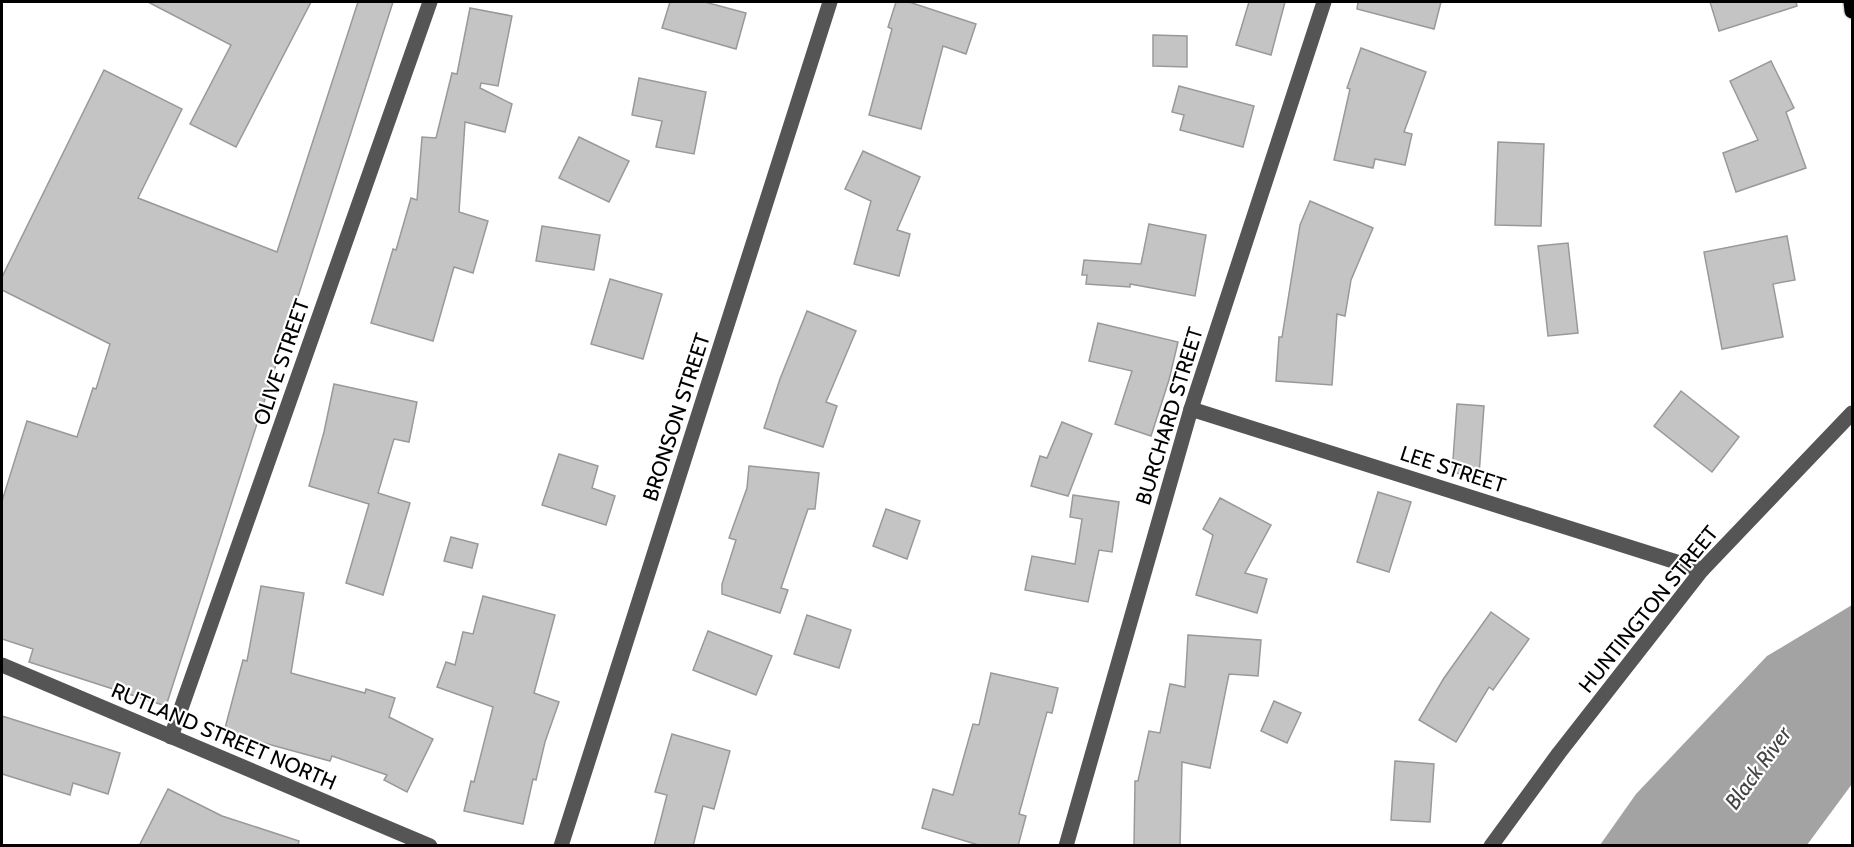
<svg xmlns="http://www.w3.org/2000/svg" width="1854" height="847" viewBox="0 0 1854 847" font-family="Cabin,sans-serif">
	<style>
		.water { fill: #a3a3a3 }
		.building { fill: #c4c4c4; stroke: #999; stroke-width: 1.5 }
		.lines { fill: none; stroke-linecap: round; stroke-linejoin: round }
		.major-casing { stroke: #dbdbdb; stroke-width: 18 }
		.minor { stroke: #555; stroke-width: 15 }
		.major { stroke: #000; stroke-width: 15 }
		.labels { text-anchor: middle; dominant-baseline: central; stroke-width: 4.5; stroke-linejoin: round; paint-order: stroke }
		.street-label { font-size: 21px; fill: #000; stroke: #fff }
		.water-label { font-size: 22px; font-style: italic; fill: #444; stroke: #fff }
	</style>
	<rect width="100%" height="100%" fill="#fff"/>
	<polygon class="water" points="1852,605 1852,784 1807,845 1600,845 1636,794 1767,656"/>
	<g class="building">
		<polygon points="148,2 311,2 236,147 190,124 231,45"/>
		<polygon points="358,2 393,2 166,706 29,662 33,649 2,639 2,501 27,421 77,437 93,388 96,389 110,344 2,290 2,277 104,70 182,109 138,198 277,252"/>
		<polygon points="670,2 705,2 746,13 736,49 662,28"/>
		<polygon points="896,2 909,2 976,24 966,54 943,46 921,129 869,115 892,29 888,27"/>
		<polygon points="1249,2 1285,2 1271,55 1236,45"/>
		<polygon points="1358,2 1441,2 1434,29 1357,9"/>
		<polygon points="1710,2 1796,2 1797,6 1719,31"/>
		<polygon points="470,8 512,16 498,86 481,83 480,88 512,104 505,132 465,122 459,212 488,221 473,273 454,267 433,341 371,323 393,249 396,250 411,198 417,200 422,137 436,138 452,73 457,74"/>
		<polygon points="1153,35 1187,36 1187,67 1153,66"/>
		<polygon points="1361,48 1426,72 1404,132 1412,134 1405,165 1375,159 1373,168 1334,160 1350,89 1347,88"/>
		<polygon points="1771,61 1794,108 1786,112 1806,168 1736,192 1723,153 1758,140 1730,81"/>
		<polygon points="639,78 706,92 694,154 656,147 662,121 632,115"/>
		<polygon points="1179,86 1254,106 1243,147 1180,130 1184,115 1172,112"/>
		<polygon points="579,137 629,161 609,202 559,178"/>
		<polygon points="1498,142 1544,144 1541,226 1495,225"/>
		<polygon points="863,151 920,177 897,230 910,234 899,276 854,264 871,201 845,189"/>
		<polygon points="1310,201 1373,228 1351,280 1345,316 1337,314 1332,385 1276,381 1279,337 1282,337 1300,225"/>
		<polygon points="1149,224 1206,235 1195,296 1130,284 1130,287 1086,284 1087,275 1082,275 1084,260 1141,264"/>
		<polygon points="542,226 600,235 594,270 536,261"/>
		<polygon points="1787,236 1795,280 1773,284 1783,337 1722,349 1704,252"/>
		<polygon points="1568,243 1578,333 1548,336 1538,246"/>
		<polygon points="610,279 662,294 643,359 591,344"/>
		<polygon points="807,311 856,331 826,402 837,406 823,447 764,428 780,379"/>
		<polygon points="1098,323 1178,342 1169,380 1151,436 1115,424 1132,371 1089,361"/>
		<polygon points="334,384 417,402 409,442 394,439 378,493 410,503 383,595 346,583 369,504 309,486 324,432"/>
		<polygon points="1681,391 1739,437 1712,472 1654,426"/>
		<polygon points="1457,404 1484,406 1479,475 1452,473"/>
		<polygon points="1062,422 1092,434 1068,496 1031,486 1040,456 1047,458"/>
		<polygon points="559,454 598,466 592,488 615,496 606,525 542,505"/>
		<polygon points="749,466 819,473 815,509 808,509 781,588 788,590 780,613 722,594 722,584 736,540 729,538 747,488"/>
		<polygon points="1378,492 1411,502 1389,572 1357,562"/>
		<polygon points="1073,495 1119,502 1112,552 1099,550 1088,602 1025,590 1032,556 1075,564 1082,519 1070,517"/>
		<polygon points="1220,498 1271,525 1245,573 1267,579 1257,613 1196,595 1213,535 1203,529"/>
		<polygon points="886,509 920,521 907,559 873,546"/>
		<polygon points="451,537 478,544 472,568 444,561"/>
		<polygon points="261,586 304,593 291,673 365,693 366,689 395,698 389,717 433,739 407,792 384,780 387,775 332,756 330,761 224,732 243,660 247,661"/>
		<polygon points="483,596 555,615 534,693 559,702 545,742 536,780 533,779 523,824 464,811 471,781 474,782 493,707 437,687 446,662 455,665 463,632 473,634"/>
		<polygon points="1491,612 1529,639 1493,690 1489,687 1456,742 1419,720 1444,678"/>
		<polygon points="807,615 851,630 839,668 794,654"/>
		<polygon points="708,631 772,656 756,695 693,670"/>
		<polygon points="1188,635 1261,640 1258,676 1229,674 1210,768 1182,762 1180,846 1134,846 1135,781 1138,781 1149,731 1160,733 1170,684 1185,687"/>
		<polygon points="991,673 1058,688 1052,713 1047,712 1019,814 1026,816 1018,846 982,846 922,828 933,789 953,795 973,724 979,725"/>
		<polygon points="1274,701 1301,713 1287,743 1261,731"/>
		<polygon points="2,716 120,753 108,794 73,783 70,795 2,774"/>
		<polygon points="672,734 730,751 714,809 703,806 693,846 654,846 667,795 655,792"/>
		<polygon points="1395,761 1434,764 1430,822 1391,820"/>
		<polygon points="168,789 222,816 299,841 298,846 139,846"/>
	</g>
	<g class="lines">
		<g class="major-casing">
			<polyline id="major" points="1851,2 1852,11"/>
		</g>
		<g class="minor">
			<polyline points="1191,409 1702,570"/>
			<polyline points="2,665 430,846"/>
			<polyline points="171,737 430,2"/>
			<polyline points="561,846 830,2"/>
			<polyline points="1066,846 1191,409 1324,2"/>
			<polyline points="1491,846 1559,753 1702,570 1852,413"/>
		</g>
		<use href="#major" class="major"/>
	</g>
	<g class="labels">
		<g class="street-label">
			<text transform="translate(281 362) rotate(-71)">OLIVE STREET</text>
			<text transform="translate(1169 416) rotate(-73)">BURCHARD STREET</text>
			<text transform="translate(676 417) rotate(-72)">BRONSON STREET</text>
			<text transform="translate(1453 469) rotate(18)">LEE STREET</text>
			<text transform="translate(1648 609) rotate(-51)">HUNTINGTON STREET</text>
			<text transform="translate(224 736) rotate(23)">RUTLAND STREET NORTH</text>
		</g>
		<g class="water-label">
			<text transform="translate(1758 768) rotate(-54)">Black River</text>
		</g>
	</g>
	<rect width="1854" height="847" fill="none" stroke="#000000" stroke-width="6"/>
</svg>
